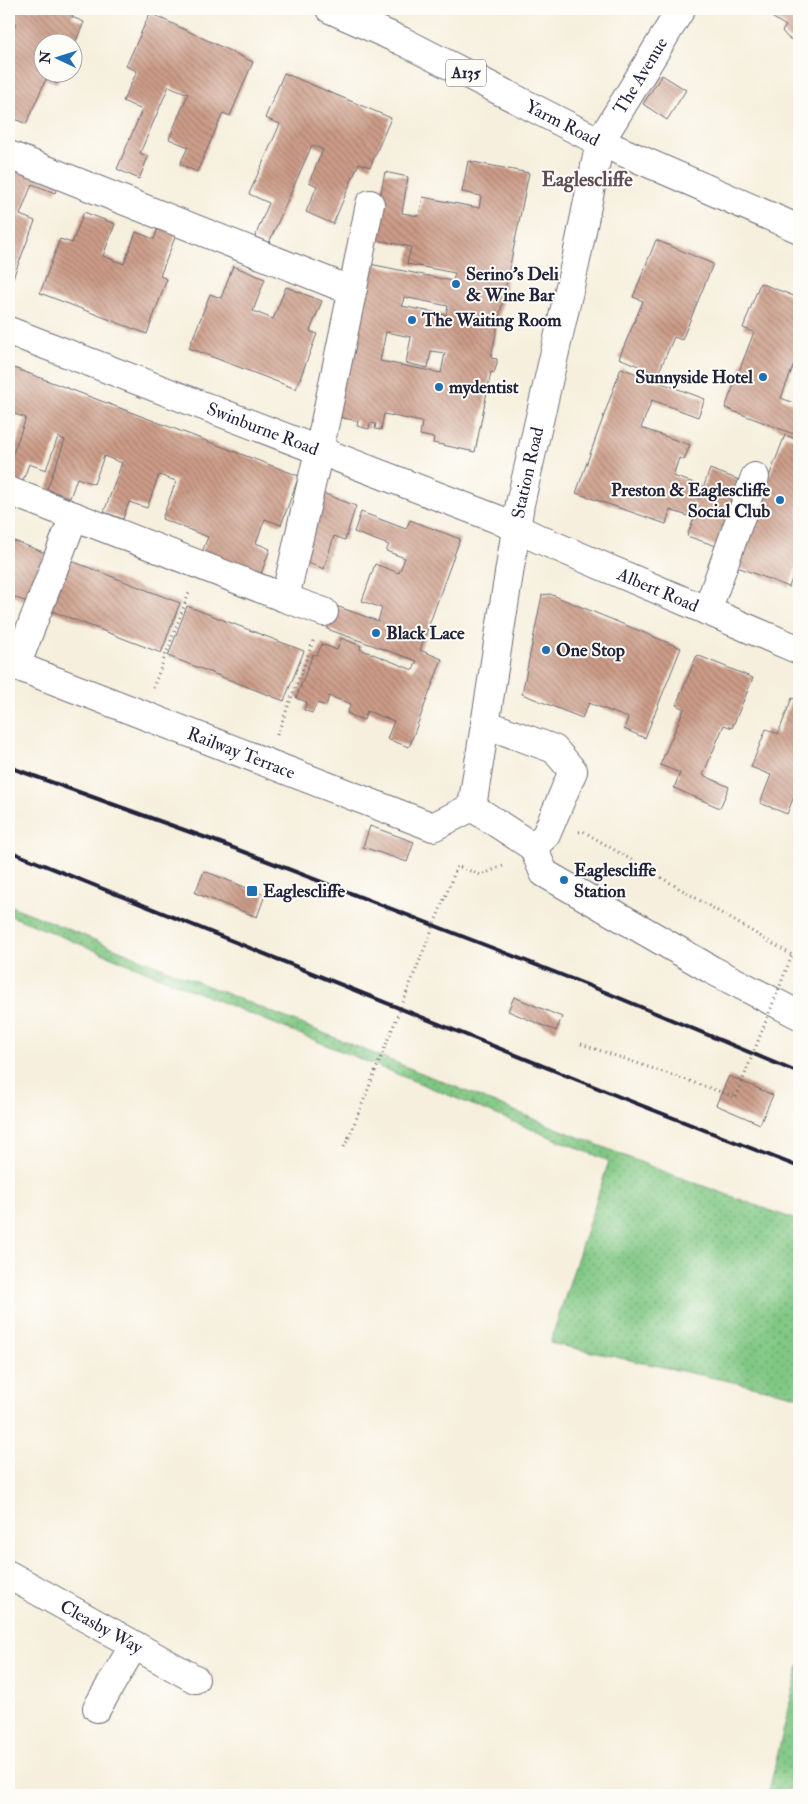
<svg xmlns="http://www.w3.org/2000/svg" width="808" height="1804" viewBox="0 0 808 1804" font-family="'IM FELL Double Pica',serif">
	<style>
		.grass { fill: url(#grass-dots); stroke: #51745f }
		.building { fill: url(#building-back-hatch); fill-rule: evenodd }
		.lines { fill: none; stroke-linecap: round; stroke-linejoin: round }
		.minor-casing { stroke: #6c6a74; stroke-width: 30 }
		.major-casing { stroke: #6c6a74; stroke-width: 30 }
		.path { stroke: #6c6a74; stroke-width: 3; stroke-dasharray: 1 4; stroke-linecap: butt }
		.minor { stroke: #fff; stroke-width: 28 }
		.major { stroke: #fff; stroke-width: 28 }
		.rail { stroke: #22223b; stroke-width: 4 }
		.path-bridge { stroke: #6c6a74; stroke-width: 3; stroke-dasharray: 1 4; stroke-linecap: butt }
		.poi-dot { fill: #1f6fb2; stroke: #fdfcf7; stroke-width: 2 }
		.labels { text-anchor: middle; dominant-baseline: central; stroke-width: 4; stroke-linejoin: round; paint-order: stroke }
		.shield { fill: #fdfcf7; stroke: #646373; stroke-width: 1 }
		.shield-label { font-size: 16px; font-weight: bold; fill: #22223b }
		.street-label { font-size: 18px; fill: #22223b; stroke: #fdfcf7 }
		.poi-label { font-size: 18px; font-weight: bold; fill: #22223b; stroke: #fdfcf7; text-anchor: start }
		.quarter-label { font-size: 20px; font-weight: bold; fill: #5e4d56; stroke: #fdfcf7 }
	</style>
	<defs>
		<pattern id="grass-dots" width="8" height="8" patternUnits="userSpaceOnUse" patternTransform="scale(1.25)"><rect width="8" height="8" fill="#80c783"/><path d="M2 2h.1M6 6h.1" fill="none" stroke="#68a16c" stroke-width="1.8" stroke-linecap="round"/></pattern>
		<pattern id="building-back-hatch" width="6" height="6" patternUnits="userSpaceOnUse" patternTransform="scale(1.25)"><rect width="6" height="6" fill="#cc9c88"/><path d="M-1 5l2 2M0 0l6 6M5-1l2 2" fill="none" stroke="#a57f70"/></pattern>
	</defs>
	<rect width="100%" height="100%" fill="#fdfcf7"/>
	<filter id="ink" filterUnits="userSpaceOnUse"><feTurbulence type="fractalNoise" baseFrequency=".02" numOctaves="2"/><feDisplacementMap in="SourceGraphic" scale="10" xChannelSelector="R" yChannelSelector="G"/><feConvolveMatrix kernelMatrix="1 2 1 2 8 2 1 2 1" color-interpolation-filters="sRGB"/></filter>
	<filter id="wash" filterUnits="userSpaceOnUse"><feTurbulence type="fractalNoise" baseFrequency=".0096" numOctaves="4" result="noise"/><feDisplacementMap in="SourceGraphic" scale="20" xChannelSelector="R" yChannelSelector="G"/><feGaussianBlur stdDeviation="1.12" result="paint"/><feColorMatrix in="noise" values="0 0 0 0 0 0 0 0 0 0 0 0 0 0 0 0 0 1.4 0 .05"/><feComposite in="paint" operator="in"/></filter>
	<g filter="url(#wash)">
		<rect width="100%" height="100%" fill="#f6efdd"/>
		<g class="grass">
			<polygon points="9,905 657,1169 799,1221 799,1396 550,1343 609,1161 9,915"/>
			<polygon points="799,1665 799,1752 789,1795 768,1795"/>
		</g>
		<g id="blocks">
			<g class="building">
				<polygon points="9,9 75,9 72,17 84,22 72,50 72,42 42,42 42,72 63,72 57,84 46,79 26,124 9,116 9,40 16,23 9,20"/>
				<polygon points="774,9 799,9 799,45 787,37 782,31 786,26 770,16"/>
				<polygon points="150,13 253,62 230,116 223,113 197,172 180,164 188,147 169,139 188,94 169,86 140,153 148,157 139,179 117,169 142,110 123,101 137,71 126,66"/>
				<polygon points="284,73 391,118 370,167 359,163 333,224 306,212 317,186 309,182 323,150 312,145 268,245 254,239 269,203 249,194 280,124 265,118"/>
				<polygon points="662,75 686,90 667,120 643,104"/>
				<path d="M468 161 529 173 491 358 497 359V364L494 373 491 372 475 452 433 443 434 438 420 435 422 422 384 414 381 430 375 429 376 424 370 423 369 429 357 426 358 421 334 416 365 263 453 281 455 273 407 264 411 247 372 239 385 172 408 177 402 213 419 216 423 197 479 208 481 196 462 192ZM404 297 448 306 446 315 402 306ZM386 332 411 337 406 363 428 368 431 351 445 353 441 373 380 361Z"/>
				<polygon points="19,165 60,180 55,193 32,184 20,215 35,221 11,283 9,282 9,175 14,177"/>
				<polygon points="84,212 115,224 103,256 124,264 136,232 154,239 160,223 178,230 160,276 167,279 147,334 40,293 60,239 72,243"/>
				<polygon points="656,240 713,264 682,340 674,337 658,374 619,358 643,301 633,297"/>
				<polygon points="233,266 265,279 253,311 273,319 286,287 322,301 310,331 317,334 296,389 189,348 210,294 221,298"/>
				<polygon points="760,283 799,298 799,355 798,354 781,398 799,405 799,436 725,408 754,332 743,328"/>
				<polygon points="9,366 299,476 281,525 265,519 256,543 270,549 261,574 202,552 208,537 162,519 176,481 159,475 147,508 129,502 123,519 104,512 122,463 104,456 94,484 77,478 70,498 47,489 65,440 58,437 46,470 29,464 22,483 9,478 9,464 26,418 9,412"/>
				<polygon points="621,368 705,399 698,417 652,400 641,428 690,445 684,460 679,458 673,476 700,485 696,497 699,499 710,469 745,482 722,548 687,536 694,518 670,510 666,524 576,493"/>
				<polygon points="785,435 799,440 799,560 789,587 735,566"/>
				<polygon points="315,490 356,506 345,540 334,536 324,569 300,560"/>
				<polygon points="361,512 406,529 410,520 460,539 420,650 442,659 409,747 387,739 394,721 367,711 364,720 355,717 347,713 351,704 329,696 326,706 317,703 312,713 304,710 307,702 296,698 313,654 317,655 322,644 337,650 341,638 361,646 360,649 413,670 417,661 327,629 336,606 378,621 382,608 362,601 375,564 399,573 405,558 386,551 389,545 354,532"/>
				<polygon points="9,539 46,553 27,602 9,595"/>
				<polygon points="64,558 180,603 161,653 44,608"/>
				<polygon points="550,594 681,648 645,738 624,729 628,718 589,703 582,718 522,694 542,595"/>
				<polygon points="187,606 304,651 284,701 168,656"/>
				<polygon points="697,655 753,678 732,728 724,725 703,775 729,787 720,808 674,788 680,773 660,765 684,709 676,705"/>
				<polygon points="792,698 799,701 799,787 798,786 787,814 760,803 771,775 751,767 766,729 778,734"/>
				<polygon points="370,826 414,842 407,862 363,847"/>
				<polygon points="204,871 265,895 257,917 195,893"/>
				<polygon points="514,997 562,1017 556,1031 508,1011"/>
				<polygon points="729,1076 773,1095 760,1124 716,1105"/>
			</g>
		</g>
	</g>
	<g filter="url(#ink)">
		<use href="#blocks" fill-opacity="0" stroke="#6c6a74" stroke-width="1"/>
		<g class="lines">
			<g class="minor-casing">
				<g id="minor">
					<polyline points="9,155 337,285 353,288 319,451 285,598 9,491"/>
					<polyline points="353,288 370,204"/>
					<path id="s1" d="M9 331 497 519 539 539 799 650"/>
					<polyline points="285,598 324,612"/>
					<polyline points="707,611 755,477"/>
					<path id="s2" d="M9 663 433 827 472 807"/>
					<polyline points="16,666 74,516"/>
					<polyline points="485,724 554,749 573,771 546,835 533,847"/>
					<path id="s3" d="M472 807 520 504 576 260 600 142 681 9"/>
					<polyline points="472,807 533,847 544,873 712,970 799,1015"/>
					<path id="s4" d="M9 1575 195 1679"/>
					<polyline points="97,1708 134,1645"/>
				</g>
			</g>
			<g class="major-casing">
				<g id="major">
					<path id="s5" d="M330 9 402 41 600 142 799 229"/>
				</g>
			</g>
			<g class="path">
				<polyline points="153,688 189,593"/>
				<polyline points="277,735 314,639"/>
				<polyline points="579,832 583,831 591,836 792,955"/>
				<polyline points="453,877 457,866 481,875 505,865"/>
				<polyline points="581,1044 736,1097"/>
				<polyline points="344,1147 349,1137"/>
			</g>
			<use href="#minor" class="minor"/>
			<use href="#major" class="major"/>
			<g class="rail">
				<polyline points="9,767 226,845 490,947 605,992 799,1073"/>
				<polyline points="9,851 625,1099 799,1167"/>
			</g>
			<g class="path-bridge">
				<polyline points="736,1097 792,955"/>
				<polyline points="349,1137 453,877"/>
			</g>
		</g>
	</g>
	<g class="poi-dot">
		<circle cx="456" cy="284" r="5"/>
		<circle cx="412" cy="320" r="5"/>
		<circle cx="763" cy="377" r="5"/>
		<circle cx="439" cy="387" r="5"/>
		<circle cx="780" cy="500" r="5"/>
		<circle cx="376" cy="633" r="5"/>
		<circle cx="546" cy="650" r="5"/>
		<circle cx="564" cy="880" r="5"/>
		<rect x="246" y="885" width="12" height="12" rx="2.5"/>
	</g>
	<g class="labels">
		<rect class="shield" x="446" y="59.5" width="40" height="27" rx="4"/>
		<g class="shield-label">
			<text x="466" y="73">A135</text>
		</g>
		<g class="street-label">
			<text stroke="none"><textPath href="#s3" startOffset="755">The Avenue</textPath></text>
			<text stroke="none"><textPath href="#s5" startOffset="259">Yarm Road</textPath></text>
			<text stroke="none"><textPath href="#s1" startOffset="272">Swinburne Road</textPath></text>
			<text stroke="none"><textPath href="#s3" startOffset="339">Station Road</textPath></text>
			<text stroke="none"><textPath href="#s1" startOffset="699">Albert Road</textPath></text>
			<text stroke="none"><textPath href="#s2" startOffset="249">Railway Terrace</textPath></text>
			<text stroke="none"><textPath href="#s4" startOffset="106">Cleasby Way</textPath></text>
		</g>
		<g class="poi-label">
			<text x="466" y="274">Serino's Deli<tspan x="466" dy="21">&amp; Wine Bar</tspan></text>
			<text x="422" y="320">The Waiting Room</text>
			<text x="753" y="377" text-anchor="end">Sunnyside Hotel</text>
			<text x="449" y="387">mydentist</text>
			<text x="770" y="490" text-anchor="end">Preston &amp; Eaglescliffe<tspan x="770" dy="21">Social Club</tspan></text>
			<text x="386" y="633">Black Lace</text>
			<text x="556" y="650">One Stop</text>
			<text x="574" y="870">Eaglescliffe<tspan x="574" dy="21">Station</tspan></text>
			<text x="263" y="891">Eaglescliffe</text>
		</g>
		<g class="quarter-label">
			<text x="587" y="179">Eaglescliffe</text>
		</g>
	</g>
	<rect width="808" height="1804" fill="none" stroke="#fdfcf7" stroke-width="30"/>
	<g transform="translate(58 58) rotate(274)"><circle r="24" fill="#fdfcf7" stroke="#a5a5ac"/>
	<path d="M0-4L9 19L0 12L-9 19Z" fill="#1f6fb2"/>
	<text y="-8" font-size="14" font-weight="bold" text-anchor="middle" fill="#22223b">N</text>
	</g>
</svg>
